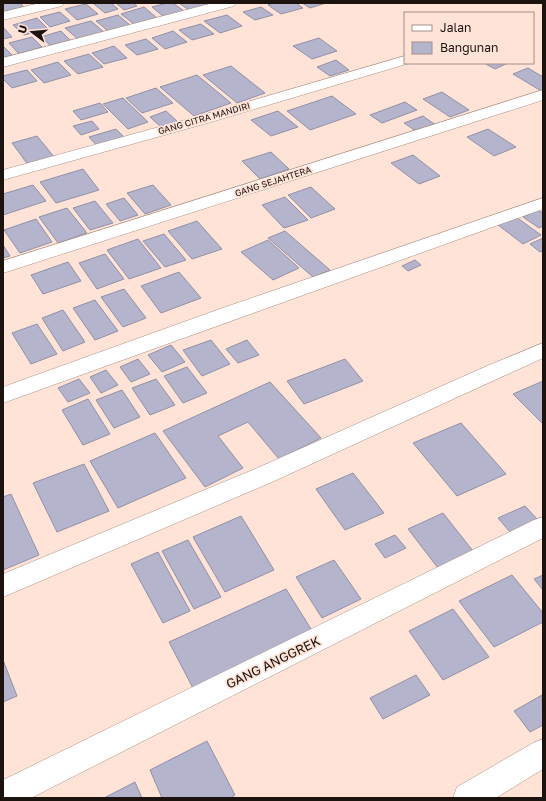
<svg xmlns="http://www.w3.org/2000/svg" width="546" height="801" viewBox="0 0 546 801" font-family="'Golos Text',sans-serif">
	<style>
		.building { fill: #b4b4cc; stroke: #9090a7 }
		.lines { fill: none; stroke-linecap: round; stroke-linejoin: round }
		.street-casing { stroke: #ab9287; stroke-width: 1 }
		.street { fill: #fff; fill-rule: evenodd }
		.labels { text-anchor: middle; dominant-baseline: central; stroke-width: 3.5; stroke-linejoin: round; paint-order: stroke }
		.far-street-label { font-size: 9px; fill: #1c130f; stroke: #ffe3d7 }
		.near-street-label { font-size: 13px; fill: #1c130f; stroke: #ffe3d7 }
	</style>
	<rect width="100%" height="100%" fill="#ffe3d7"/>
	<g class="building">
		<polygon points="3,3 20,3 26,9 3,14"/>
		<polygon points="98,3 111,3 118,9 105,13 94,4"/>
		<polygon points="116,3 133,3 137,6 124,10"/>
		<polygon points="167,3 173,3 184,11 164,17 152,7"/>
		<polygon points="179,3 206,3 209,5 189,10"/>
		<polygon points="274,3 296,3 303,8 281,14 268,5"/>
		<polygon points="302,3 326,3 310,8"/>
		<polygon points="86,4 98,14 77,20 65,9"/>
		<polygon points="144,7 157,18 134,24 121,14"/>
		<polygon points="261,7 273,15 255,20 243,12"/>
		<polygon points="60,12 70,21 50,27 40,17"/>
		<polygon points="118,15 130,25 108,31 96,21"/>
		<polygon points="227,15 242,26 220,33 204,21"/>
		<polygon points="37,18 48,29 24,35 13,25"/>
		<polygon points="91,21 104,32 78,39 65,28"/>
		<polygon points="201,24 214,34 192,40 179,30"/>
		<polygon points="3,27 12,37 3,39"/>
		<polygon points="61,31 71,41 51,46 41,37"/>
		<polygon points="173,31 187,42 165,49 152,38"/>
		<polygon points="32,37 42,47 19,54 9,43"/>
		<polygon points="319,38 337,51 312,59 293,46"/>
		<polygon points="146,39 158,49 137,55 125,45"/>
		<polygon points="3,46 13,56 3,59"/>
		<polygon points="114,46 127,58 104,64 92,53"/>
		<polygon points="89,54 103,67 78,74 64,61"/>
		<polygon points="336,60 349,70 330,76 317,67"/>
		<polygon points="58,62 71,75 44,83 31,70"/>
		<polygon points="484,63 508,63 495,69"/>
		<polygon points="231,66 265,93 237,103 203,75"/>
		<polygon points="528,68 543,77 543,92 513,74"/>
		<polygon points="27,70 37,81 12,88 3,79 3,76"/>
		<polygon points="197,75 231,103 194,116 160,87"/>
		<polygon points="156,88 173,103 142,113 126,98"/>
		<polygon points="442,92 469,110 450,117 423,99"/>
		<polygon points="332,96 356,114 310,130 287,111"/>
		<polygon points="123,98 148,122 128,129 103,104"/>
		<polygon points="405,102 417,110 382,123 370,115"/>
		<polygon points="100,103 108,112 81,120 73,111"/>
		<polygon points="166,111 178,122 162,128 150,117"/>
		<polygon points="278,111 298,127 271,136 251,120"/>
		<polygon points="423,116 437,126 419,133 404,123"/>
		<polygon points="92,121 99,129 81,135 73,126"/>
		<polygon points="116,129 124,137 97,146 89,137"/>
		<polygon points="488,129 516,147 494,156 467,137"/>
		<polygon points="37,136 55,158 29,166 12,143"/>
		<polygon points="271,152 289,169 260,179 242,161"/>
		<polygon points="413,155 440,176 419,184 391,163"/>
		<polygon points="83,169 99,190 56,203 40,182"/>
		<polygon points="33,185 46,201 3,215 3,194"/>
		<polygon points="153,185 171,205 145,214 127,193"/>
		<polygon points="311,187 335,209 311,218 288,195"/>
		<polygon points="285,197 308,220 284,228 262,205"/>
		<polygon points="124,198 138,215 120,221 106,204"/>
		<polygon points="95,201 113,223 90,230 73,208"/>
		<polygon points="67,208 87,233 58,243 39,217"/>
		<polygon points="538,210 543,213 543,226 539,228 523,217"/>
		<polygon points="516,217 541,235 523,244 498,225"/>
		<polygon points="36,219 52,242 20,253 4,230"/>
		<polygon points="197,221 222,249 192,259 168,231"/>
		<polygon points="285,231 330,270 313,277 268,238"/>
		<polygon points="164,234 186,260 165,267 143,241"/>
		<polygon points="543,238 543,251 540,252 530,244"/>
		<polygon points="138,239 161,268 129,279 107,250"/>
		<polygon points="268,240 299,268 273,280 241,252"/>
		<polygon points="3,245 10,256 3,258"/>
		<polygon points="105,254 124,279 97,289 79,263"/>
		<polygon points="415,260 421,265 408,271 402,266"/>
		<polygon points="68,262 81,281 43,294 31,275"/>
		<polygon points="179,272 201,298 161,313 141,286"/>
		<polygon points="124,289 146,318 123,327 101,297"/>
		<polygon points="95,300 118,331 95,340 73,308"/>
		<polygon points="63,310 85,342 63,351 42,318"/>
		<polygon points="37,324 57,354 31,364 12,333"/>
		<polygon points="211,340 230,364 202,376 183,350"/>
		<polygon points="247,340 259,355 238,363 226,349"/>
		<polygon points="171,345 185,362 162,372 148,355"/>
		<polygon points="138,359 150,374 131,382 120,367"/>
		<polygon points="345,359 363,381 304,404 287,381"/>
		<polygon points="187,367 207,393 183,403 164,376"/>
		<polygon points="106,370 118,385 101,393 90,377"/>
		<polygon points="79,379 90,393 68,402 58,388"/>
		<polygon points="156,379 175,405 150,415 132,388"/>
		<polygon points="543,381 543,424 513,394"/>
		<polygon points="270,382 321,438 279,459 248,422 218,436 243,468 205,487 163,431"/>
		<polygon points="122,390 140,417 114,428 96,400"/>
		<polygon points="88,399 110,434 83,445 62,410"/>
		<polygon points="461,423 506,474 457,496 413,443"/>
		<polygon points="155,433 186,478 118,508 90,461"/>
		<polygon points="84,464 109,511 57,532 33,483"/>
		<polygon points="353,473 384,513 345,530 316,489"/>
		<polygon points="11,494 39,555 3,570 3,497"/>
		<polygon points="525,506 537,519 510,532 498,518"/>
		<polygon points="443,513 473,551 438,568 408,529"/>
		<polygon points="241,516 274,570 225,592 193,537"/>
		<polygon points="395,535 406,548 385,558 375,544"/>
		<polygon points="188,540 221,597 194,609 162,551"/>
		<polygon points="158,552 190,611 163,623 131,564"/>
		<polygon points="334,560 361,599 322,618 296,577"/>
		<polygon points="512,575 543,613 543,622 494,647 459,601"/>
		<polygon points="543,575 543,590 534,579"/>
		<polygon points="286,589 316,637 196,694 169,642"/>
		<polygon points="453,609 489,657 443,680 409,631"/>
		<polygon points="3,660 17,696 3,702"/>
		<polygon points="416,675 430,695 383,719 370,698"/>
		<polygon points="542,695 543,725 530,732 514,711"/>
		<polygon points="207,741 235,795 230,798 162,798 150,770"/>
		<polygon points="135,782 142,798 104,798"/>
	</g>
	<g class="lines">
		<g class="street-casing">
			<g id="street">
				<polygon points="40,3 64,3 62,6 3,20 3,12"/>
				<polygon points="213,3 236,3 234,6 3,67 3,58"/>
				<polygon points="405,56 405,63 410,63 211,122 3,180 3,170 199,116"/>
				<polygon points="543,90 543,100 3,273 3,261"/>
				<polygon points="543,198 543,209 3,403 3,387 217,310"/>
				<polygon points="543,343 543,358 272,482 3,597 3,574 255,469 487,366"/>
				<polygon points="543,517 543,538 31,798 3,798 3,780 534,520"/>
				<polygon points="543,739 543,769 496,798 453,798 457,787 533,743"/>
			</g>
		</g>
		<use href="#street" class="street"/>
	</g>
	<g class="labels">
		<g class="far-street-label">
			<text transform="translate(204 118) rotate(-16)">GANG CITRA MANDIRI</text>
			<text transform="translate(273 181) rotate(-18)">GANG SEJAHTERA</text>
		</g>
		<g class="near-street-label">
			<text transform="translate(273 662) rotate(-26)">GANG ANGGREK</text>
		</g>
	</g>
	<rect width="546" height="801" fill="none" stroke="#1c130f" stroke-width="8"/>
	<rect x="404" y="12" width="130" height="52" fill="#ffe3d7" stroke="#a49087"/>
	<rect x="412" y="25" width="20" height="6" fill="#ffffff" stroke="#a49087"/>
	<text x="440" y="32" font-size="12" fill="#1c130f">Jalan</text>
	<rect x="412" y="42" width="20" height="12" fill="#b4b4cc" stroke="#a49087"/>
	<text x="440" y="52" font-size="12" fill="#1c130f">Bangunan</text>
	<g transform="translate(32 32) rotate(286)" stroke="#ffe3d7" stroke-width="3" paint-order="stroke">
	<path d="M0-3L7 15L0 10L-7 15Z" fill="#1c130f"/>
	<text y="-6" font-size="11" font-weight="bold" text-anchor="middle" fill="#1c130f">U</text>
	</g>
</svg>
